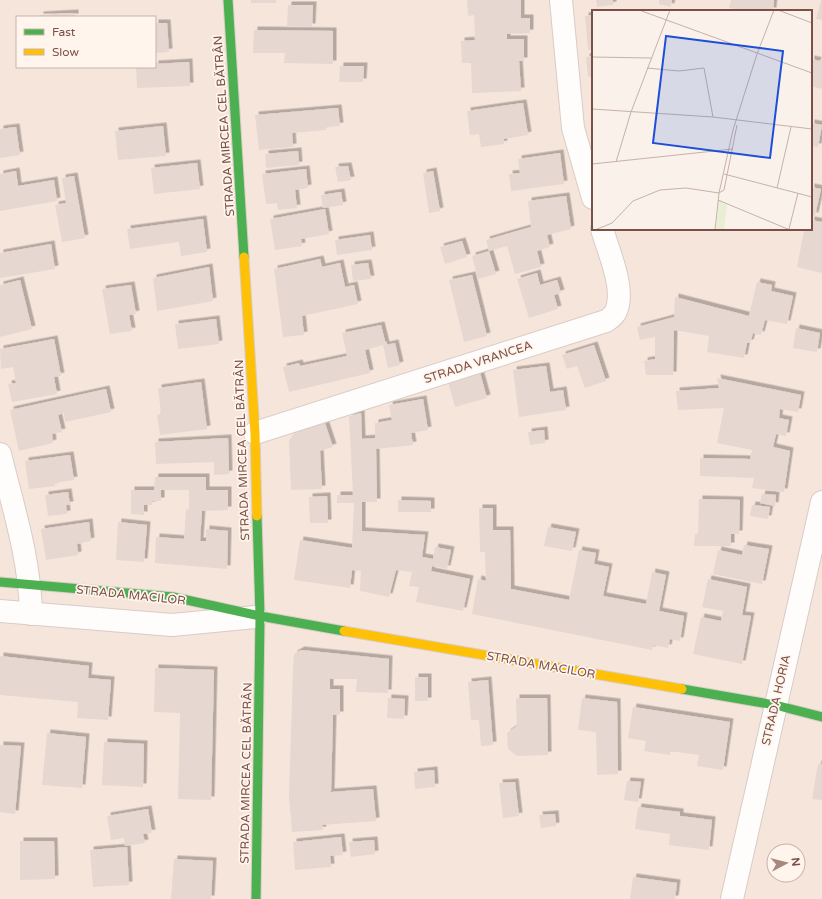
<svg xmlns="http://www.w3.org/2000/svg" width="822" height="899" viewBox="0 0 822 899" font-family="'Varela Round',sans-serif">
	<style>
		.residential { fill: #f6e5da; fill-rule: evenodd }
		.building { fill: #e6d7d1; filter: url(#shadow) }
		.lines { fill: none; stroke-linecap: round; stroke-linejoin: round }
		.street-casing { stroke: #d8ccc7; stroke-width: 24 }
		.fast-casing { stroke: #dacdc8; stroke-width: 11 }
		.slow-casing { stroke: #dacdc8; stroke-width: 11 }
		.street { stroke: #fefdfc; stroke-width: 22 }
		.fast { stroke: #4caf50; stroke-width: 9 }
		.slow { stroke: #ffc107; stroke-width: 9 }
		.labels { text-anchor: middle; dominant-baseline: central; stroke-width: 3.5; stroke-linejoin: round; paint-order: stroke }
		.street-label { font-size: 12px; fill: #7b5046; stroke: #fff5ed }
		.inset-road { fill: none; stroke: #c7b1a8; stroke-width: 1 }
		.view { fill: #1d4ed8; fill-opacity: 0.15; stroke: #1d4ed8; stroke-width: 2 }
		.inset-edge { fill: none; stroke: #7b5046; stroke-width: 2 }
	</style>
	<defs>
		<filter id="shadow"><feDropShadow dx="3.5" dy="-3.5" stdDeviation="0" flood-color="#0004"/></filter>
	</defs>
	<rect width="100%" height="100%" fill="#f9f1ea"/>
	<path class="residential" d="M0 0H822V899H0ZM593 11H811V229H593ZM17 17H155V67H17ZM774 851H798V875H774Z"/>
	<g class="building">
		<rect x="251" y="0" width="25" height="3"/>
		<polygon points="467,0 521,0 521,18 530,18 530,33 507,34 507,39 524,39 524,61 519,61 521,91 472,93 471,63 462,63 461,41 475,40 474,15 468,16"/>
		<polygon points="596,0 613,0 613,5 597,7"/>
		<polygon points="659,0 672,0 671,7 659,4"/>
		<polygon points="731,0 774,0 773,11 748,11 729,8"/>
		<polygon points="821,0 822,0 822,20 816,19"/>
		<polygon points="288,5 313,5 312,27 287,26"/>
		<polygon points="75,13 75,17 40,17 40,15"/>
		<polygon points="593,15 593,49 588,50 585,16"/>
		<polygon points="155,23 167,23 169,52 155,53"/>
		<polygon points="254,30 333,31 333,64 284,63 285,53 253,53"/>
		<polygon points="593,56 593,76 588,77 586,57"/>
		<polygon points="822,57 822,89 811,86 811,59 820,61"/>
		<polygon points="189,62 190,86 137,88 136,67 155,67 155,64"/>
		<polygon points="340,66 364,66 363,82 339,82"/>
		<polygon points="523,103 528,135 504,139 504,144 481,147 479,134 470,135 467,111"/>
		<polygon points="338,108 340,126 326,127 326,130 292,133 293,147 259,150 255,115"/>
		<polygon points="811,123 822,125 818,147 811,146"/>
		<polygon points="163,126 166,156 118,160 115,131"/>
		<polygon points="16,127 20,155 0,158 0,129"/>
		<polygon points="298,151 299,165 266,168 265,154"/>
		<polygon points="560,153 564,184 511,191 509,174 520,173 518,159"/>
		<polygon points="197,163 200,189 154,194 151,168"/>
		<polygon points="348,166 351,180 338,182 335,167"/>
		<polygon points="306,169 308,188 295,190 297,208 278,210 277,203 266,204 262,174"/>
		<polygon points="16,171 18,186 54,180 57,201 0,211 0,174"/>
		<polygon points="433,171 440,211 429,213 423,173"/>
		<polygon points="74,176 85,238 62,242 55,205 66,203 62,178"/>
		<polygon points="811,187 821,189 815,216 811,215"/>
		<polygon points="341,192 343,205 323,208 321,195"/>
		<polygon points="566,196 571,229 547,235 550,247 537,251 541,267 515,274 507,246 489,251 486,240 531,227 528,201"/>
		<polygon points="325,209 329,234 301,239 302,246 275,250 270,219"/>
		<polygon points="203,219 207,252 181,256 179,242 130,249 127,229"/>
		<polygon points="811,220 822,222 822,273 797,267 804,231 796,229 811,229"/>
		<polygon points="370,235 372,250 337,255 335,240"/>
		<polygon points="462,241 467,257 445,264 440,247"/>
		<polygon points="51,244 55,269 0,278 0,253"/>
		<polygon points="489,251 496,274 478,279 472,256"/>
		<polygon points="320,259 322,267 340,263 345,287 354,285 358,304 302,316 304,335 283,337 274,269"/>
		<polygon points="368,263 371,279 353,281 351,265"/>
		<polygon points="209,267 213,301 157,311 153,278"/>
		<polygon points="537,273 540,285 557,280 561,293 554,295 558,309 529,318 517,279"/>
		<polygon points="472,275 487,336 464,342 449,280"/>
		<polygon points="20,280 32,329 0,337 0,285"/>
		<polygon points="757,282 772,285 771,291 793,296 787,324 765,320 761,335 753,333 750,343 747,343 744,358 707,352 709,336 674,330 673,375 646,375 644,361 655,359 655,337 640,340 637,327 674,317 675,297 749,316"/>
		<polygon points="131,285 136,314 129,315 132,331 110,334 102,289"/>
		<polygon points="216,319 219,344 178,349 175,324"/>
		<polygon points="381,325 386,345 395,343 400,365 388,368 383,345 365,350 370,373 289,392 283,367 299,363 300,366 347,356 342,333"/>
		<polygon points="796,328 820,333 817,352 793,348"/>
		<polygon points="54,339 61,376 54,377 57,394 12,402 8,384 16,383 13,367 1,369 0,349"/>
		<polygon points="594,345 606,381 585,388 577,366 567,369 562,355"/>
		<polygon points="546,366 550,392 563,390 566,410 519,417 513,370"/>
		<polygon points="480,373 487,398 455,407 448,382"/>
		<polygon points="717,378 801,395 798,412 780,409 779,418 789,420 786,436 776,434 773,447 790,451 784,492 752,488 754,478 700,476 700,458 750,459 752,450 717,443 724,408 678,410 676,391 719,388"/>
		<polygon points="201,382 207,429 160,435 157,415 161,414 158,388"/>
		<polygon points="106,389 111,412 65,422 64,413 58,415 62,432 52,434 53,443 19,451 10,410"/>
		<polygon points="423,399 428,430 411,433 413,445 376,449 377,502 362,502 362,531 425,535 422,557 433,559 435,547 451,550 447,569 432,566 431,571 470,579 463,611 416,602 419,587 409,586 412,572 396,570 389,597 360,591 361,571 352,570 350,588 294,580 300,540 352,548 354,503 337,503 337,495 353,495 349,416 361,413 362,439 375,438 375,423 392,420 389,405"/>
		<polygon points="325,423 333,447 320,451 322,489 291,490 289,440 297,432"/>
		<polygon points="544,430 545,443 530,445 528,432"/>
		<polygon points="228,438 229,474 214,475 214,462 156,464 155,442"/>
		<polygon points="70,455 74,480 54,483 55,486 29,489 25,461"/>
		<polygon points="155,477 206,477 206,490 228,490 228,510 202,511 200,541 206,541 206,529 228,531 227,569 155,563 156,537 184,539 186,509 189,510 189,490 161,490 161,501 152,501 152,505 144,505 144,515 131,514 131,490 154,490"/>
		<polygon points="68,492 70,505 66,505 67,514 48,516 45,495"/>
		<polygon points="762,494 776,495 775,506 760,503"/>
		<polygon points="327,496 328,523 310,523 309,497"/>
		<polygon points="699,499 740,500 739,534 731,534 731,546 694,546 695,534 698,534"/>
		<polygon points="398,500 431,501 431,512 398,512"/>
		<polygon points="752,505 770,507 768,519 750,516"/>
		<polygon points="479,508 493,508 493,530 510,530 511,589 569,600 579,550 596,553 594,564 609,567 603,596 646,604 652,572 666,575 659,611 684,616 680,641 670,639 668,648 653,645 652,650 472,614 478,579 486,581 485,552 480,552"/>
		<polygon points="89,522 91,541 77,544 78,555 46,560 41,529"/>
		<polygon points="118,522 147,525 144,562 116,560"/>
		<polygon points="548,527 576,532 572,551 544,546"/>
		<polygon points="744,545 769,549 762,584 713,574 718,550 742,555"/>
		<polygon points="708,579 747,587 742,615 751,616 742,664 693,654 701,617 721,621 723,611 702,607"/>
		<polygon points="301,650 389,659 388,693 356,692 357,679 330,679 330,689 340,689 340,715 333,715 331,792 373,789 376,821 322,825 323,830 292,832 289,796 293,668 294,654"/>
		<polygon points="0,656 89,666 88,678 111,680 108,720 77,718 78,702 0,695"/>
		<polygon points="155,668 214,670 211,800 178,799 180,713 154,712"/>
		<rect x="415" y="677" width="13" height="24"/>
		<polygon points="488,680 493,745 481,746 479,720 471,720 468,682"/>
		<polygon points="388,698 405,699 404,719 387,718"/>
		<polygon points="516,698 547,698 548,755 517,756 508,749 507,733 517,726"/>
		<polygon points="582,698 617,702 618,774 597,775 596,732 578,730"/>
		<polygon points="633,707 730,722 723,770 697,766 699,755 670,751 670,755 644,751 646,741 628,738"/>
		<polygon points="47,733 86,737 82,788 42,785"/>
		<polygon points="104,742 144,744 143,787 102,785"/>
		<polygon points="0,745 21,746 15,814 0,812"/>
		<polygon points="818,764 822,764 822,800 812,799"/>
		<polygon points="434,770 435,787 415,789 414,772"/>
		<polygon points="627,781 641,782 638,802 624,800"/>
		<polygon points="515,782 519,816 503,818 499,783"/>
		<polygon points="638,807 680,812 680,816 712,820 709,850 669,845 670,834 635,829"/>
		<polygon points="148,809 152,833 143,834 145,843 125,846 124,838 111,840 107,816"/>
		<polygon points="555,814 556,826 541,828 539,815"/>
		<polygon points="341,837 343,855 330,856 331,867 295,870 293,842"/>
		<polygon points="374,840 375,854 351,857 349,842"/>
		<polygon points="20,841 54,841 55,879 20,880"/>
		<polygon points="127,847 129,885 93,887 90,850"/>
		<polygon points="174,859 213,861 211,899 171,899"/>
		<polygon points="633,877 677,883 675,899 630,899"/>
	</g>
	<g class="lines">
		<g class="street-casing">
			<g id="street">
				<polyline points="561,0 573,128 593,198"/>
				<path d="M255 433 606 321C609 319 613 316 615 313 627 291 608 251 602 229"/>
				<path d="M0 454C13 507 30 559 31 614"/>
				<polyline points="0,611 172,625 256,617"/>
				<polyline points="732,899 822,502"/>
			</g>
		</g>
		<g class="fast-casing">
			<g id="fast">
				<polyline points="228,0 244,257"/>
				<polyline points="0,582 173,597 260,616 344,631"/>
				<polyline points="682,689 775,705 822,717"/>
				<polyline points="256,899 260,616 257,516"/>
			</g>
		</g>
		<g class="slow-casing">
			<g id="slow">
				<polyline points="244,257 255,433 257,516"/>
				<polyline points="344,631 682,689"/>
			</g>
		</g>
		<use href="#street" class="street"/>
		<use href="#fast" class="fast"/>
		<use href="#slow" class="slow"/>
	</g>
	<g class="labels">
		<g class="street-label">
			<text transform="translate(224 126) rotate(-94)">STRADA MIRCEA CEL BĂTRÂN</text>
			<text transform="translate(478 362) rotate(-18)">STRADA VRANCEA</text>
			<text transform="translate(242 450) rotate(-92)">STRADA MIRCEA CEL BĂTRÂN</text>
			<text transform="translate(131 595) rotate(6)">STRADA MACILOR</text>
			<text transform="translate(541 665) rotate(10)">STRADA MACILOR</text>
			<text transform="translate(776 700) rotate(-77)">STRADA HORIA</text>
			<text transform="translate(246 773) rotate(-89)">STRADA MIRCEA CEL BĂTRÂN</text>
		</g>
	</g>
	<g transform="translate(592 10)">
		<rect width="220" height="220" fill="#f9f1ea"/>
		<path d="M127 190 135 195 132 220H124Z" fill="#e8efd3"/>
		<path class="inset-road" d="M47 0 220 63M186 0 220 13M0 47 59 48M55 58 87 61 112 58 121 107M0 99 121 107 220 119M24 152 39 102 78 0M0 154 141 139M132 164 220 187M185 178 199 117M127 183 132 180 145 115M126 190 198 220M197 219 206 183M3 220 20 213 41 191 68 180 94 178 127 183M123 220 127 183 141 120 165 44 182 0"/>
		<path class="view" d="M74 26 191 41 178 148 61 133Z"/>
		<rect width="220" height="220" class="inset-edge"/>
	</g>
	<rect x="16" y="16" width="140" height="52" fill="#fff5ed" stroke="#cab3aa"/>
	<rect x="24" y="29" width="20" height="6" fill="#4caf50" stroke="#cab3aa"/>
	<text x="52" y="36" font-size="12" fill="#7b5046">Fast</text>
	<rect x="24" y="49" width="20" height="6" fill="#ffc107" stroke="#cab3aa"/>
	<text x="52" y="56" font-size="12" fill="#7b5046">Slow</text>
	<g transform="translate(786 863) rotate(83)"><circle r="19" fill="#fff5ed" stroke="#cab3aa"/>
	<path d="M0-3L7 15L0 10L-7 15Z" fill="#a7887f"/>
	<text y="-6" font-size="11" font-weight="bold" text-anchor="middle" fill="#7b5046">N</text>
	</g>
</svg>
